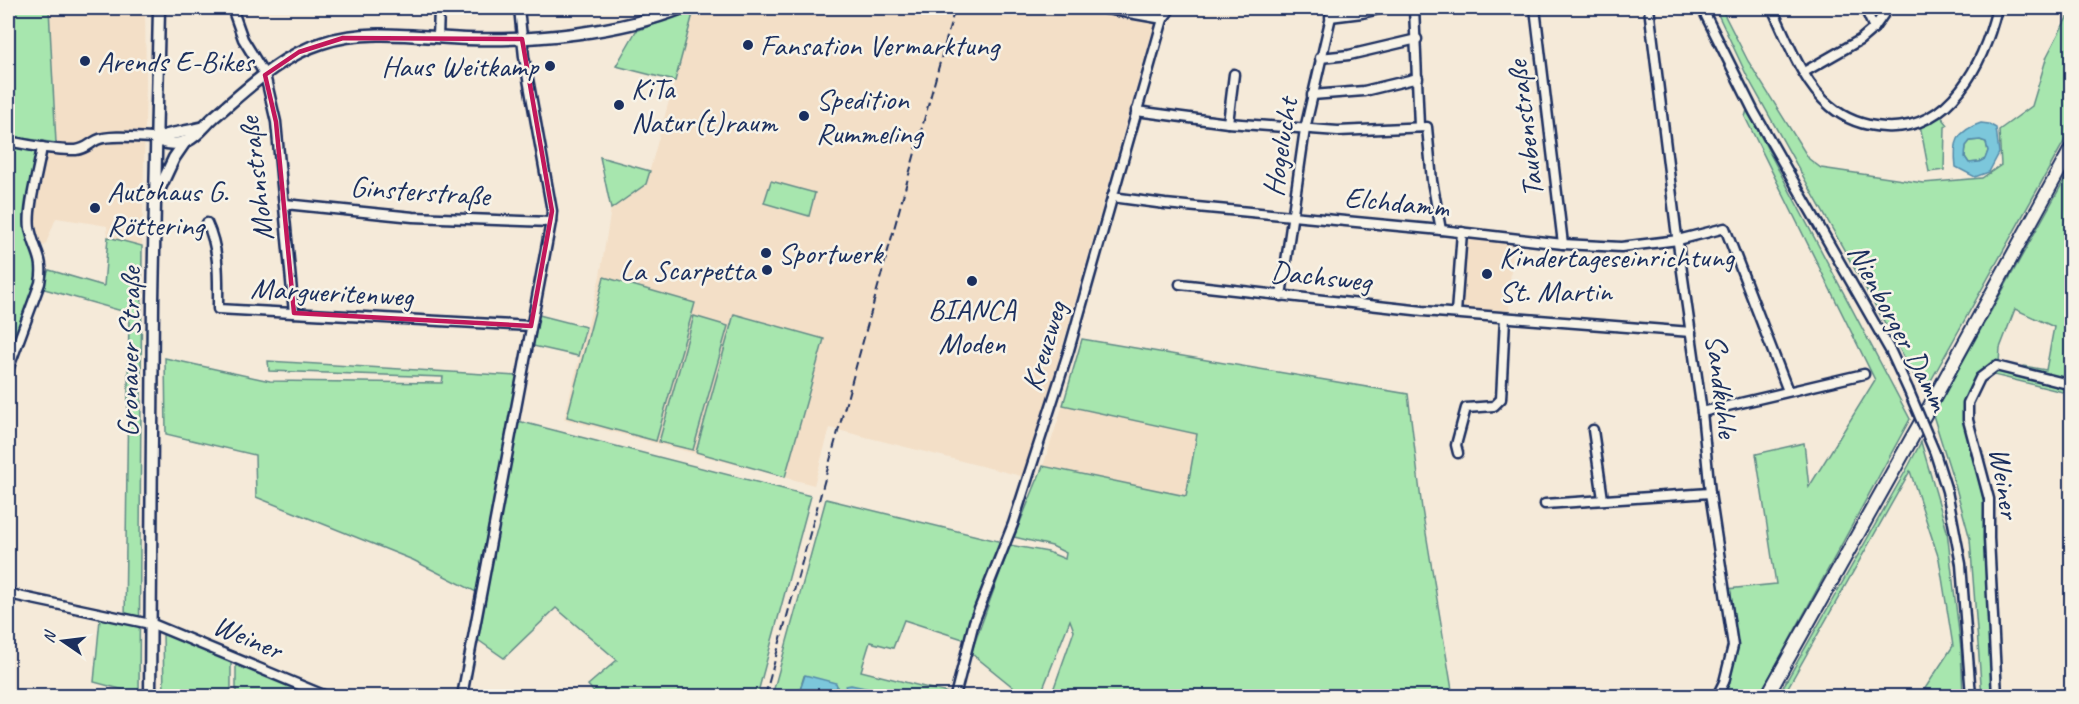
<svg xmlns="http://www.w3.org/2000/svg" width="2079" height="704" viewBox="0 0 2079 704" font-family="Caveat,sans-serif">
	<style>
		.built { fill: #f3dfc7 }
		.green { fill: #a7e6ae; stroke: #618a86; stroke-width: 1.5 }
		.water { fill: #7bc7db; stroke: #558aa9; stroke-width: 1.5; fill-rule: evenodd }
		.lines { fill: none; stroke-linecap: round; stroke-linejoin: round }
		.minor-casing { stroke: #1b2f5e; stroke-width: 13 }
		.major-casing { stroke: #1b2f5e; stroke-width: 15 }
		.highway-casing { stroke: #1b2f5e; stroke-width: 16 }
		.minor { stroke: #f7f3e8; stroke-width: 8 }
		.major { stroke: #f7f3e8; stroke-width: 10 }
		.highway { stroke: #f7f3e8; stroke-width: 12 }
		.rail { stroke: #1b2f5e; stroke-width: 2; stroke-dasharray: 9 4.5; stroke-linecap: butt }
		.minor-bridge-casing { stroke: #1b2f5e; stroke-width: 13; stroke-linecap: butt }
		.minor-bridge { stroke: #f7f3e8; stroke-width: 8 }
		.marked { fill: none; stroke: #c2185b; stroke-width: 4.5; stroke-linejoin: round }
		.poi-dot { fill: #1b2f5e; stroke: #f7f3e8; stroke-width: 2 }
		.labels { text-anchor: middle; dominant-baseline: central; stroke-width: 5; stroke-linejoin: round; paint-order: stroke }
		.poi-label { font-size: 30px; fill: #1b2f5e; stroke: #f7f3e8; text-anchor: start }
		.street-label { font-size: 30px; fill: #1b2f5e; stroke: #f7f3e8 }
	</style>
	<rect width="100%" height="100%" fill="#f5ead9"/>
	<filter id="ink" filterUnits="userSpaceOnUse"><feTurbulence type="fractalNoise" baseFrequency=".0167" numOctaves="2"/><feDisplacementMap in="SourceGraphic" scale="12" xChannelSelector="R" yChannelSelector="G"/><feConvolveMatrix kernelMatrix="1 2 1 2 8 2 1 2 1" color-interpolation-filters="sRGB"/></filter>
	<g filter="url(#ink)">
		<g class="built">
			<polygon points="49,8 145,8 146,83 142,246 108,237 107,226 83,222 56,218 45,246 42,245 36,230 35,216 46,157 57,151"/>
			<polygon points="701,8 1166,8 1151,36 1025,477 830,428 814,485 564,419 600,276 611,209 646,184 694,10"/>
			<polygon points="1472,238 1512,242 1509,313 1467,310 1462,305 1465,244 1468,240"/>
			<polygon points="1063,405 1198,434 1186,496 1043,466"/>
		</g>
		<g class="green">
			<polygon points="8,8 49,8 56,143 8,136"/>
			<polygon points="1715,8 1721,8 1748,61 1809,159 1821,168 1923,183 1982,178 2001,165 1999,130 2032,106 2047,56 2071,10 2071,129 1924,393 1747,76"/>
			<polygon points="694,10 675,81 616,66 636,31"/>
			<path d="M1747 110 1910 419 1759 696H1723C1743 656 1734 631 1727 589L1776 584 1756 454 1804 443 1809 487 1875 380 1745 117Z"/>
			<polygon points="1940,115 1948,125 1945,127 1944,170 1929,172 1920,125"/>
			<polygon points="1980,140 1986,142 1988,151 1985,160 1979,162 1969,163 1965,157 1966,146 1970,141"/>
			<polygon points="8,145 36,151 26,214 26,230 38,266 34,287 8,356"/>
			<polygon points="600,157 650,171 646,184 611,209"/>
			<polygon points="2071,168 2071,394 1994,375 1998,369 2017,374 2024,366 2046,370 2054,327 2015,309 2000,348 1999,363 1983,369 1967,392 1963,410 1986,511 1993,696 1982,696 1970,539 1956,488 1932,412 1962,363"/>
			<polygon points="771,181 815,193 809,216 764,203"/>
			<polygon points="108,237 142,246 139,694 94,682 100,619 125,622 129,313 41,288 49,270 104,286"/>
			<polygon points="604,277 695,303 656,441 567,417"/>
			<polygon points="734,314 824,339 785,477 696,452"/>
			<polygon points="539,315 586,327 578,356 533,346"/>
			<polygon points="694,316 728,326 693,450 659,442"/>
			<polygon points="1082,339 1408,394 1422,509 1453,696 1051,696 1074,631 1070,620 1040,696 1024,696 971,653 1010,545 1048,552 1065,559 1066,553 1052,546 1014,537 1043,466 1186,496 1197,434 1063,405"/>
			<polygon points="165,358 270,381 442,383 443,377 269,371 268,361 517,376 476,592 413,560 256,497 255,455 166,434"/>
			<polygon points="518,421 811,496 757,696 597,696 588,685 617,660 556,608 504,658 478,640"/>
			<polygon points="1921,442 1947,531 1961,649 1963,696 1920,696 1953,646 1939,559 1910,471 1783,696 1778,696 1909,465"/>
			<polygon points="826,499 1002,542 970,617 966,640 904,620 893,648 870,642 861,671 952,694 951,696 834,696 837,686 804,676 798,696 772,696"/>
			<polygon points="163,632 231,660 231,696 164,696"/>
			<polygon points="236,663 317,696 236,696"/>
		</g>
		<g class="water">
			<path d="M1981 123 1989 124 1996 128 1999 153 1989 172 1975 177 1956 167C1953 143 1956 131 1981 123ZM1980 140 1986 142 1988 151 1985 159 1979 162 1969 163 1965 157 1966 146 1970 141Z"/>
			<polygon points="805,675 836,683 837,686 834,696 798,696"/>
			<polygon points="851,685 902,696 903,696 840,696 846,686"/>
		</g>
		<g class="lines">
			<g class="minor-casing">
				<g id="minor">
					<polyline points="232,8 243,39 265,75 276,122 294,313"/>
					<polyline points="1101,8 1163,19"/>
					<polyline points="1414,8 1419,126"/>
					<polyline points="1535,8 1563,244"/>
					<polyline points="1649,8 1676,229 1702,412 1710,493 1733,646 1724,682 1717,696"/>
					<polyline points="1702,8 1754,112 1891,352 1908,389"/>
					<path d="M1772 8C1787 39 1803 84 1830 106 1845 119 1865 126 1885 127 1951 131 1984 62 1997 8"/>
					<polyline points="1865,8 1874,28"/>
					<polyline points="1330,17 1362,13 1384,8"/>
					<polyline points="438,38 439,8"/>
					<polyline points="1320,58 1349,55 1417,39"/>
					<polyline points="1804,72 1860,40 1874,28 1888,8"/>
					<polyline points="1312,95 1364,91 1418,78"/>
					<polyline points="1136,111 1228,123 1338,131 1427,127 1432,181 1441,230"/>
					<polyline points="1228,123 1234,74"/>
					<path d="M8 141C30 145 54 151 76 150 86 149 89 144 97 140 109 134 142 138 157 138"/>
					<polyline points="1112,197 1165,204 1441,230 1563,244 1621,247 1678,240 1725,228 1788,391"/>
					<polyline points="285,204 413,217 551,222"/>
					<path d="M207 223C220 251 218 279 218 309L531 326"/>
					<polyline points="1180,284 1423,311 1691,332"/>
					<polyline points="1281,296 1305,129 1333,8"/>
					<polyline points="1456,313 1462,232"/>
					<path d="M8 370 40 283C45 257 34 251 30 228 27 208 39 168 42 147"/>
					<polyline points="1702,412 1864,374"/>
					<polyline points="1593,430 1603,499"/>
					<polyline points="1458,453 1456,445 1466,408 1494,406 1501,399 1505,318"/>
					<polyline points="1935,453 1947,491 1961,564 1971,696"/>
					<polyline points="1545,504 1710,493"/>
					<polyline points="8,592 18,596 155,625 326,696"/>
					<polyline points="462,696 551,222 552,211 524,57 519,8"/>
					<polyline points="955,696 974,622 1013,524 1069,350 1163,19 1171,8"/>
					<polyline points="1997,696 1989,538 1989,499 1968,420 1968,403 1980,378 1996,366 2072,385"/>
				</g>
			</g>
			<g class="major-casing">
				<g id="major">
					<path d="M157 138C165 145 177 145 187 141 198 136 205 125 214 117 246 90 280 56 322 43 367 28 420 37 467 39 535 41 619 33 682 8"/>
					<path d="M157 138C170 133 186 132 200 128"/>
					<polyline points="159,190 174,158 185,142"/>
					<polyline points="150,696 153,300 159,8"/>
				</g>
			</g>
			<g class="highway-casing">
				<polyline id="highway" points="1767,696 1936,395 2072,147"/>
			</g>
			<use href="#minor" class="minor"/>
			<use href="#major" class="major"/>
			<use href="#highway" class="highway"/>
			<polyline class="rail" points="765,696 955,8"/>
			<g class="minor-bridge-casing">
				<polyline id="minor-bridge" points="1908,389 1935,453"/>
			</g>
			<use href="#minor-bridge" class="minor-bridge"/>
		</g>
	</g>
	<path class="marked" d="M343 38 522 39 552 211 531 326 294 313 276 122 265 75 299 52Z"/>
	<g class="poi-dot">
		<circle cx="748" cy="45" r="6"/>
		<circle cx="85" cy="61" r="6"/>
		<circle cx="550" cy="66" r="6"/>
		<circle cx="619" cy="105" r="6"/>
		<circle cx="804" cy="116" r="6"/>
		<circle cx="95" cy="208" r="6"/>
		<circle cx="766" cy="253" r="6"/>
		<circle cx="767" cy="270" r="6"/>
		<circle cx="1487" cy="274" r="6"/>
		<circle cx="972" cy="281" r="6"/>
	</g>
	<g class="labels">
		<g class="poi-label">
			<text x="760" y="45">Fansation Vermarktung</text>
			<text x="97" y="61">Arends E-Bikes</text>
			<text x="538" y="66" text-anchor="end">Haus Weitkamp</text>
			<text x="631" y="88">KiTa<tspan x="631" dy="34">Natur(t)raum</tspan></text>
			<text x="816" y="99">Spedition<tspan x="816" dy="34">Rummeling</tspan></text>
			<text x="107" y="191">Autohaus G.<tspan x="107" dy="34">Röttering</tspan></text>
			<text x="778" y="253">Sportwerk</text>
			<text x="1499" y="257">Kindertageseinrichtung<tspan x="1499" dy="34">St. Martin</tspan></text>
			<text x="755" y="270" text-anchor="end">La Scarpetta</text>
			<text x="972" y="309" text-anchor="middle">BIANCA<tspan x="972" dy="34">Moden</tspan></text>
		</g>
		<g class="street-label">
			<text transform="translate(1525 129) rotate(-97)">Taubenstraße</text>
			<text transform="translate(1280 147) rotate(-81)">Hogelucht</text>
			<text transform="translate(256 179) rotate(-97)">Mohnstraße</text>
			<text transform="translate(420 191) rotate(4)">Ginsterstraße</text>
			<text transform="translate(1397 202) rotate(6)">Elchdamm</text>
			<text transform="translate(1321 276) rotate(6)">Dachsweg</text>
			<text transform="translate(332 292) rotate(3)">Margueritenweg</text>
			<text transform="translate(1899 327) rotate(62)">Nienborger Damm</text>
			<text transform="translate(1044 346) rotate(-73)">Kreuzweg</text>
			<text transform="translate(129 352) rotate(-89)">Gronauer Straße</text>
			<text transform="translate(1722 386) rotate(83)">Sandkuhle</text>
			<text transform="translate(2005 483) rotate(81)">Weiner</text>
			<text transform="translate(248 637) rotate(23)">Weiner</text>
		</g>
	</g>
	<rect width="2079" height="704" fill="none" stroke="#f7f3e8" stroke-width="30"/>
	<rect x="15" y="15" width="2049" height="674" fill="none" stroke="#1b2f5e" stroke-width="2" filter="url(#ink)"/>
	<g transform="translate(63 641) rotate(284)" stroke="#f7f3e8" stroke-width="4.5" paint-order="stroke">
	<path d="M0-4.5L10 22L0 15L-10 22Z" fill="#1b2f5e"/>
	<text y="-9" font-size="16" font-weight="bold" text-anchor="middle" fill="#1b2f5e">N</text>
	</g>
</svg>
